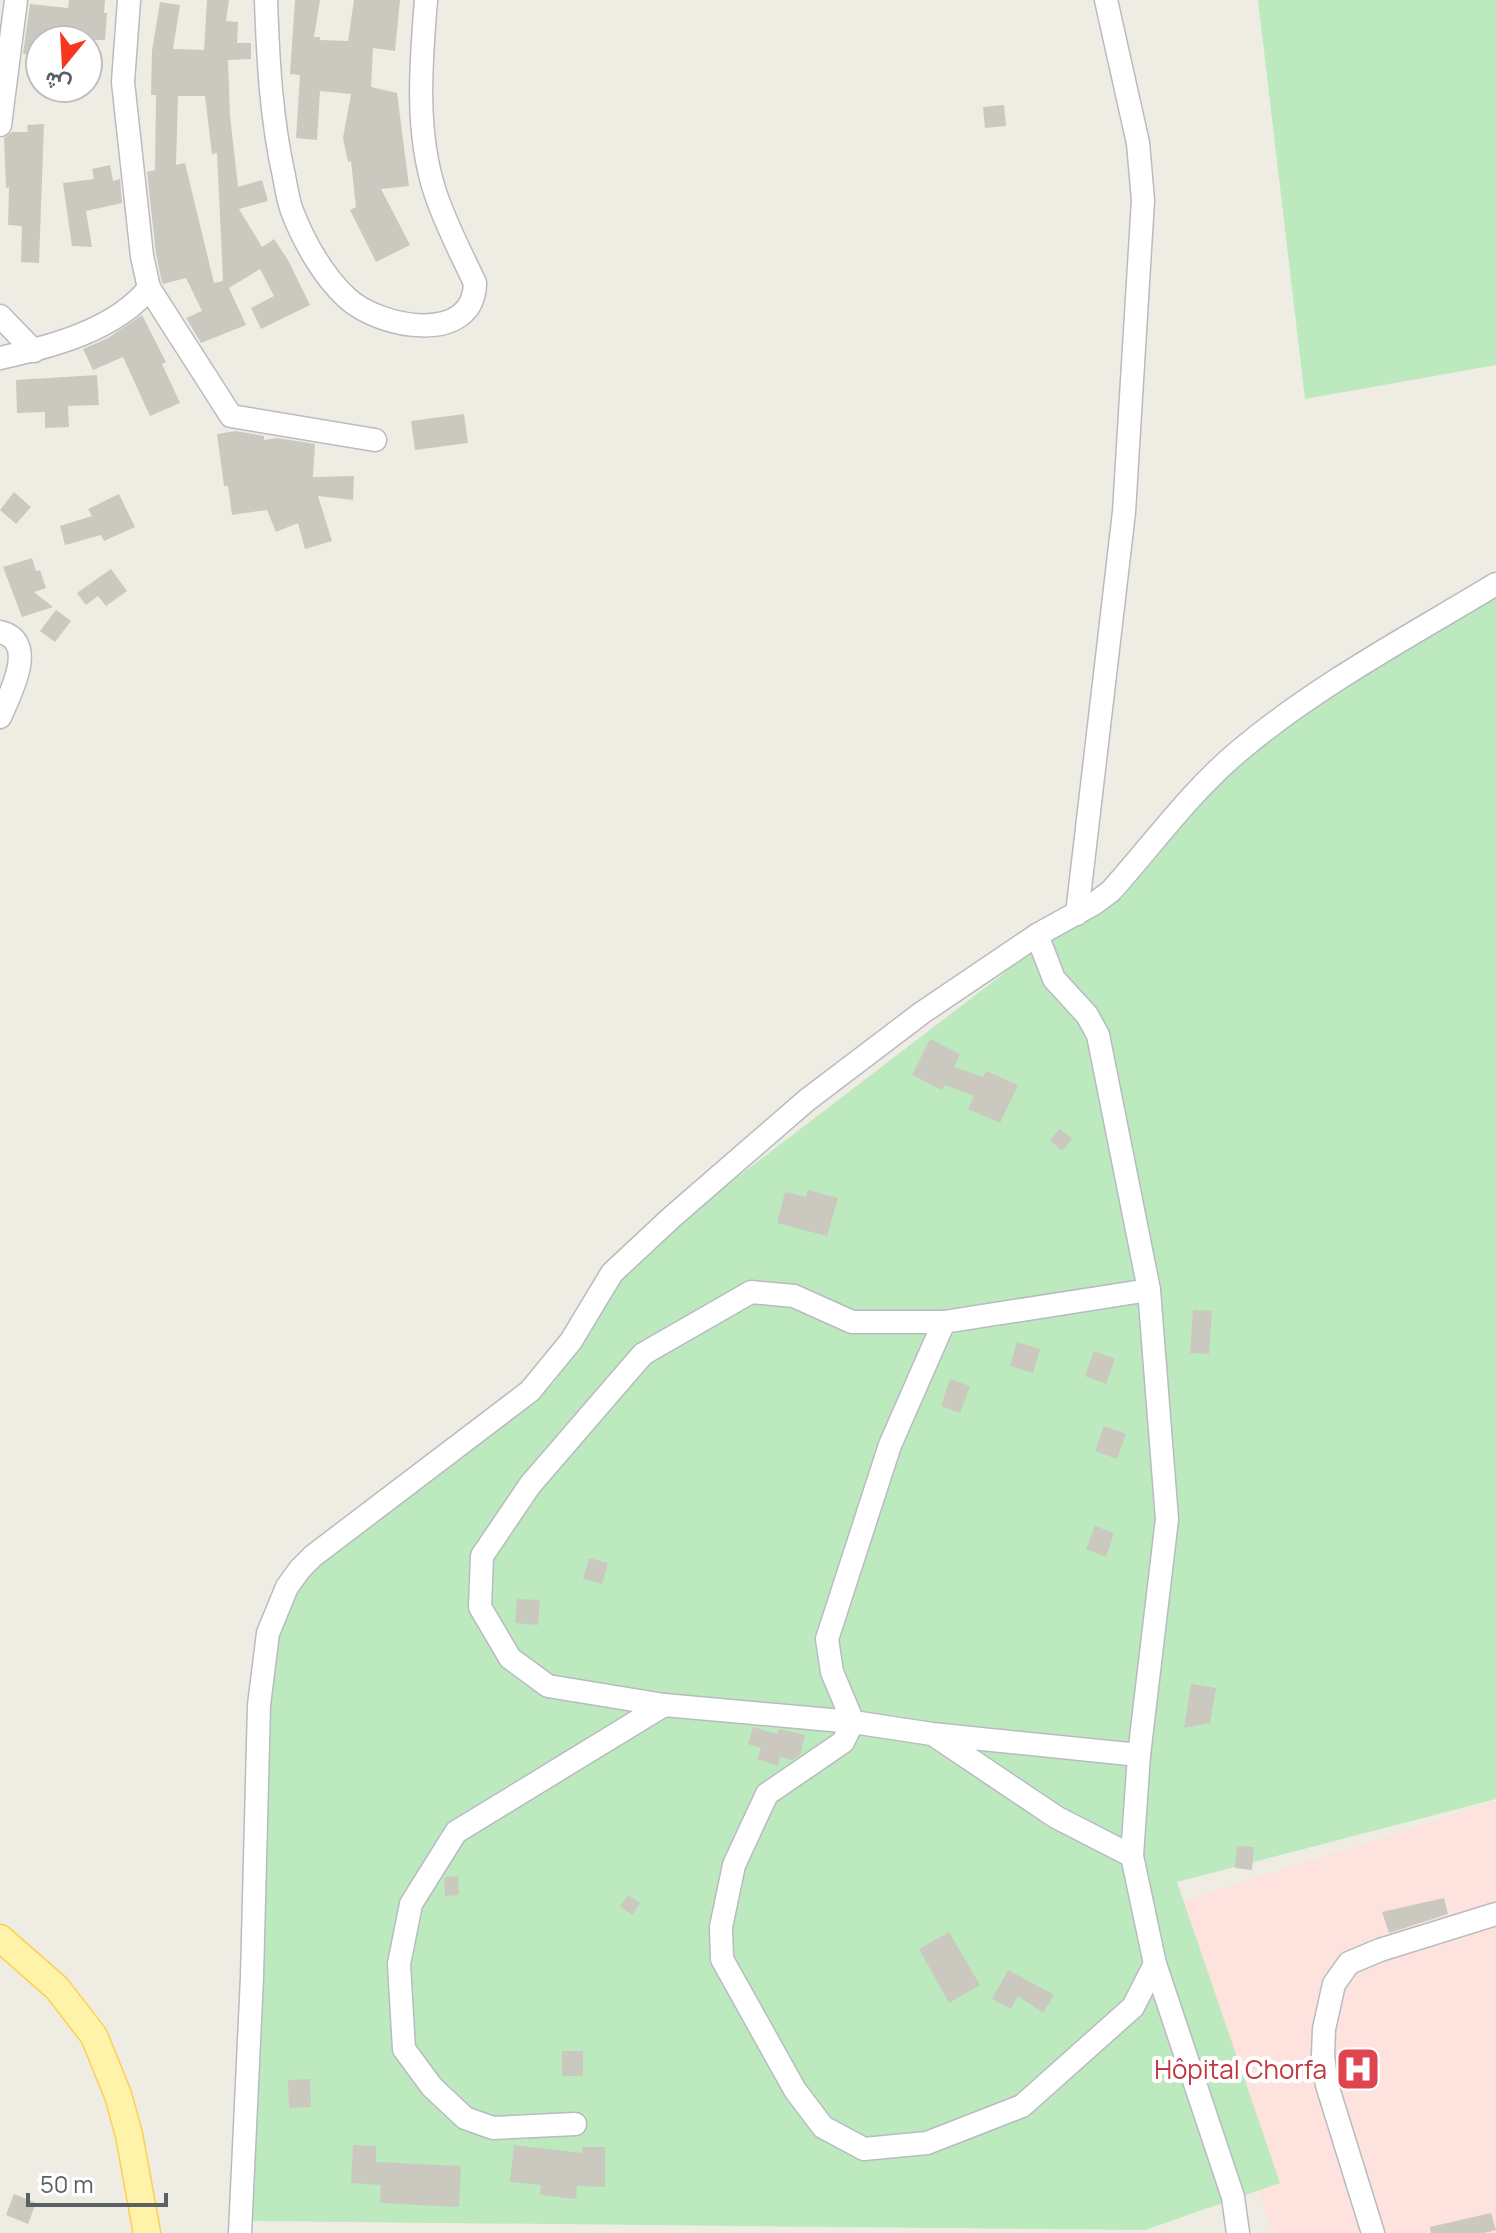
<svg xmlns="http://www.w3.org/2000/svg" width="1496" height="2233" viewBox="0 0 1496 2233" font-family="Manrope,Vazirmatn,sans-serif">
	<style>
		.medical { fill: #fde2de }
		.green { fill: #bde9be }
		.building { fill: #cbc8c0; fill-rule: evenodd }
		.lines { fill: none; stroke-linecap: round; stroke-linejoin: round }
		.minor-casing { stroke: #b8bbc1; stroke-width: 25 }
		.major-casing { stroke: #fecf4e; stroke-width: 29 }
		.minor { stroke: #fff; stroke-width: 22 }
		.major { stroke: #fff3a9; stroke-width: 26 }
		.labels { text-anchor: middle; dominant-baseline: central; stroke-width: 8; stroke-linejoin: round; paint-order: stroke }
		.health-label { font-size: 26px; fill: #be3a42; stroke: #fff; text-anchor: end }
	</style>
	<rect width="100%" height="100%" fill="#efede3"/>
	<polygon class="medical" points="1496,1801 1496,2233 1272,2233 1169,1906"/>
	<g class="green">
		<polygon points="1258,0 1496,0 1496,365 1305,399"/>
		<polygon points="1496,591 1496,1799 1177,1882 1280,2183 1145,2230 248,2221 272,1657 295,1575 554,1383 621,1266 1075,919 1209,774"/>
	</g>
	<g class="building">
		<polygon points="69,0 105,0 104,13 107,13 105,40 40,40 40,56 23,54 30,4 68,8"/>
		<path d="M207 0H229L226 21 238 22 237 43H251V59L228 60 230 116 238 187 262 180 268 201 239 209 262 247 274 239 288 260 310 305 261 329 251 308 274 296 260 269 229 288 246 325 201 343 186 318 202 311 186 278 163 284 162 283 156 254 147 172 155 170 156 95H151L152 51 160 2 180 5 173 49 204 50ZM178 96H205L212 154 217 153 223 281 214 283 185 163 176 165Z"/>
		<polygon points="295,0 320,0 314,37 320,37 320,40 348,41 354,0 400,0 395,51 373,48 371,87 397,93 409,186 381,189 410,245 376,262 350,210 356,207 351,161 348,162 343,138 351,94 320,91 317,140 296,138 300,75 290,74"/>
		<polygon points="1004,105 1006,126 985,128 983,107"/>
		<polygon points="44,124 39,263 21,262 22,226 8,225 9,187 6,188 4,138 12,132 28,132 27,125"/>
		<polygon points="110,165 113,181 120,179 122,203 86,211 92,247 72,246 63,183 94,179 92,169"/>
		<polygon points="142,315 166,362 162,364 180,403 150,416 123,357 93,370 83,349 108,338"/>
		<polygon points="97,375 99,405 68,406 69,427 45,428 45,412 17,413 16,380"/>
		<polygon points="464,414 468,443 415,450 411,421"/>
		<polygon points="236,431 264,436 264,440 277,438 315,444 313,477 354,476 353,500 318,496 332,541 305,549 298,523 276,532 267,510 232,515 228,486 224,486 217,434"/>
		<polygon points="14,492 31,507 16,524 0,510"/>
		<polygon points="119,494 135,527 104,541 101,535 65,545 60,526 92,516 88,509"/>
		<polygon points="32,558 36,571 40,570 46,588 34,592 53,607 22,617 3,567"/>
		<polygon points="111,569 127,591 106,606 98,596 86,605 77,593"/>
		<polygon points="56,610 71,621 55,642 40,631"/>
		<polygon points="930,1039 960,1054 954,1067 983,1077 986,1071 1018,1085 1000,1123 968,1109 974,1096 945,1085 942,1090 912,1075"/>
		<polygon points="1060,1129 1072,1139 1062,1151 1050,1140"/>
		<polygon points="808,1190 838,1198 827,1236 777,1223 785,1192 806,1197"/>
		<polygon points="1193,1310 1212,1311 1209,1354 1190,1353"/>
		<polygon points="1017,1342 1040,1349 1033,1373 1010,1366"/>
		<polygon points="1094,1351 1115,1359 1106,1384 1085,1376"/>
		<polygon points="950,1379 970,1386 960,1413 941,1406"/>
		<polygon points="1104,1426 1126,1434 1117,1459 1095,1451"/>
		<polygon points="1095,1526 1114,1533 1106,1557 1086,1549"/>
		<polygon points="589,1558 608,1563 602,1584 583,1579"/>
		<polygon points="517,1599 540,1600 538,1625 515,1623"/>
		<polygon points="1191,1684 1216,1688 1210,1723 1184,1728"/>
		<polygon points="753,1727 777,1734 779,1729 805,1735 800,1755 792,1760 780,1757 778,1766 757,1759 761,1748 748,1744"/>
		<polygon points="1237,1846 1254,1847 1252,1870 1235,1868"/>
		<polygon points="458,1876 459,1895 445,1896 444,1877"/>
		<polygon points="628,1895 640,1903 632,1915 620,1906"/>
		<polygon points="1444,1898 1448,1914 1389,1933 1382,1912"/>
		<polygon points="949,1932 980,1985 949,2003 919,1949"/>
		<polygon points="1008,1970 1054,1995 1043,2013 1018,1996 1011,2009 992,1999"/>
		<rect x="562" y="2051" width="21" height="25"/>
		<polygon points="310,2079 311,2107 289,2108 288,2080"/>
		<polygon points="353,2145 376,2146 376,2162 461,2166 459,2207 380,2203 381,2185 351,2183"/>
		<polygon points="514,2145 582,2153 582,2147 605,2147 605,2187 577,2186 576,2199 540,2195 541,2185 510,2182"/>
		<polygon points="14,2194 36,2203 28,2224 6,2215"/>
		<polygon points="1491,2213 1496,2230 1484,2233 1431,2233 1430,2227"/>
	</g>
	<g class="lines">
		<g class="minor-casing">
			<g id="minor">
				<path d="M266 0C268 59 271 118 284 176 286 187 288 200 292 211 304 242 323 276 347 298 379 328 474 346 475 283 461 253 445 223 435 192 415 131 421 62 426 0"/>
				<polyline points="0,125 16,0"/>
				<polyline points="149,288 231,416 375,440"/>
				<polyline points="0,316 34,351"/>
				<path d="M0 358C50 347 116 330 149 288L142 256 123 82 129 0"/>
				<path d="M0 632C39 641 10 694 0 717"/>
				<polyline points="1077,914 1124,512 1143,200 1138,143 1106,0"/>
				<polyline points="944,1322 890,1445 827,1639 832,1672 853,1722 843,1742 767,1794 734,1865 721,1927 722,1959 795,2090 823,2127 864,2149 927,2143 1022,2106 1133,2007 1155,1964 1132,1856 1139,1755 1167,1519 1149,1290 1098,1035 1087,1015 1054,979 1037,935"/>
				<polyline points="937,1737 1056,1817 1132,1856"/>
				<polyline points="1139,1755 932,1734 853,1722 664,1705 548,1686 510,1658 480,1607 482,1556 530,1485 643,1354 751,1292 794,1296 852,1322 944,1322 1149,1290"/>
				<polyline points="1155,1964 1233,2197 1238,2233"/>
				<polyline points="575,2124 493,2128 465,2118 432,2087 404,2049 399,1964 411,1904 456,1832 664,1705"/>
				<path d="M240 2233 252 1977 259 1705 268 1633 287 1587 300 1569 313 1556 530 1391 571 1341 612 1273 672 1217 807 1100 923 1012 1037 935 1095 903 1111 891C1153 844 1191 791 1239 751 1316 686 1410 636 1496 584"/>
				<polyline points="1373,2233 1327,2085 1323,2056 1324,2029 1334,1984 1349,1963 1380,1950 1496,1914"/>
			</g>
		</g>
		<g class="major-casing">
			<polyline id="major" points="0,1938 57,1988 94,2036 118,2095 129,2135 147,2233"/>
		</g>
		<use href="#minor" class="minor"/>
		<use href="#major" class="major"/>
	</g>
	<defs>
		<g id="hospital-square" transform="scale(2.3)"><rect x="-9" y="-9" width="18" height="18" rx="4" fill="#e0444e" stroke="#fff"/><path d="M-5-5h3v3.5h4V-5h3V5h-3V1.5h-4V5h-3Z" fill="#fff"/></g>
	</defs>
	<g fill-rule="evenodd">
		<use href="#hospital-square" x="1358" y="2069"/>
	</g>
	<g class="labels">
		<g class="health-label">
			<text x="1327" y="2069">Hôpital Chorfa</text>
		</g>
	</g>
	<g transform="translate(64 64) rotate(198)"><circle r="38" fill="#ffffff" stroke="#bdbfc1" stroke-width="2"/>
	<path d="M0-6L14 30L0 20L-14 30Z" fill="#f83520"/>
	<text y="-12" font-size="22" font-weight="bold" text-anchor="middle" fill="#5b6065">ش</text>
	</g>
	<path d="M28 2193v12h138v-12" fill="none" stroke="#5b6065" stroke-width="4"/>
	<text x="40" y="2193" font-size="24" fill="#5b6065" stroke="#ffffff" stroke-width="6" paint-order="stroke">50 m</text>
</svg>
